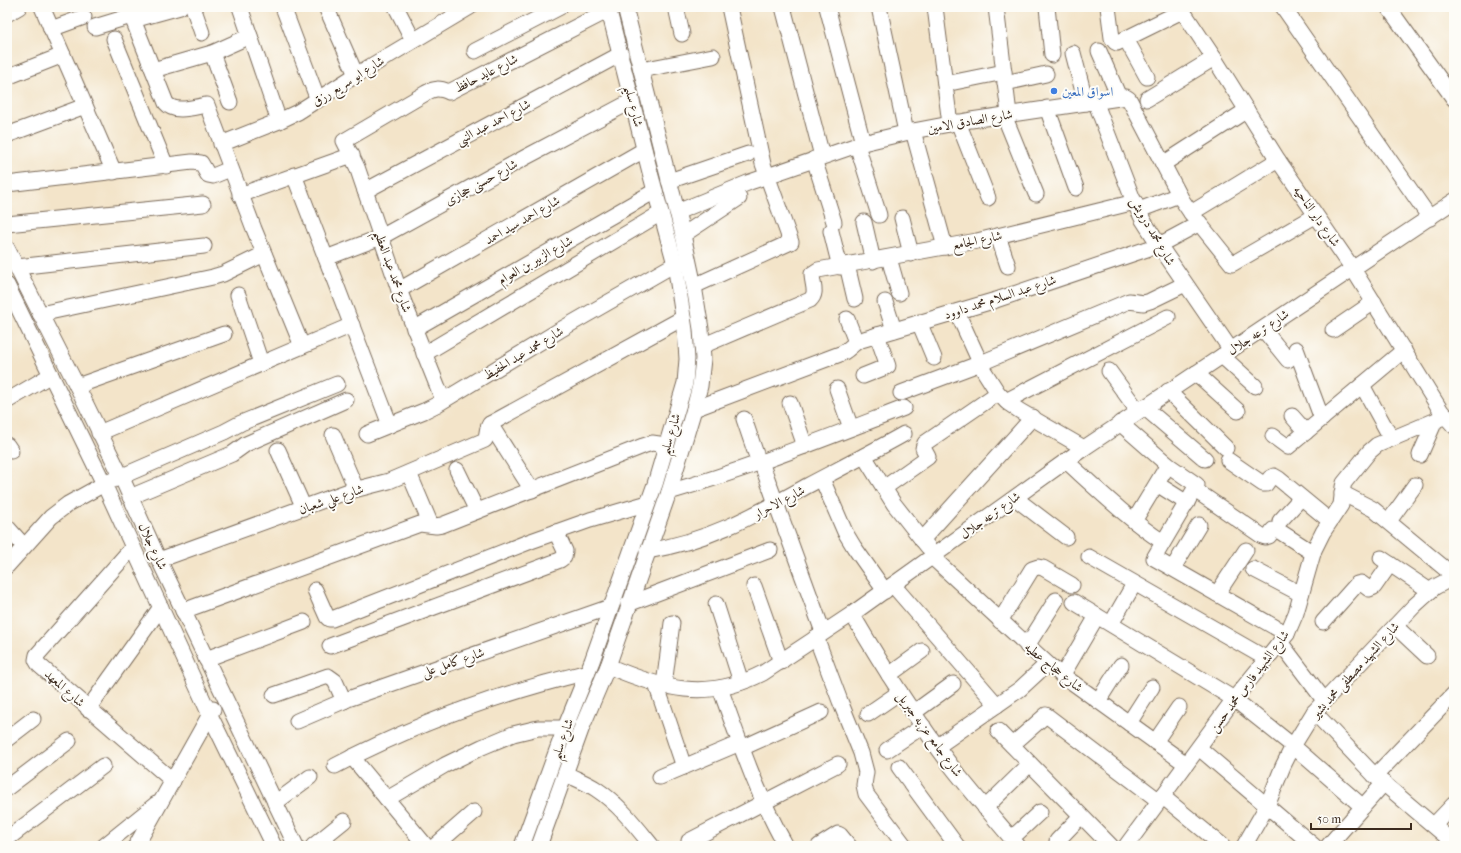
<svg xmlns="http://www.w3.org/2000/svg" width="1461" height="853" viewBox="0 0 1461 853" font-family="'IM FELL French Canon',Amiri,serif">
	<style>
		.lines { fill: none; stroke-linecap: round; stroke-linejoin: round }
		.street-casing { stroke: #7b6b5a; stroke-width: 17 }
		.street { stroke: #fff; stroke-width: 15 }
		.shop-dot { fill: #3f7fe0; stroke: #fdfcf7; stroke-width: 1.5 }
		.labels { text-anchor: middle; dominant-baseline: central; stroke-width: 4; stroke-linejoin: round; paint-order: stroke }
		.street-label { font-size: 13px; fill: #3b2a1e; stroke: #fdfcf7 }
		.shop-label { font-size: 13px; fill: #366cbe; stroke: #fdfcf7; text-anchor: start }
	</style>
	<rect width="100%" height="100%" fill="#fdfcf7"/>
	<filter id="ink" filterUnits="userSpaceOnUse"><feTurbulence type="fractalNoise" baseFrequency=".025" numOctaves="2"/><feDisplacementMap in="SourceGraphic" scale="8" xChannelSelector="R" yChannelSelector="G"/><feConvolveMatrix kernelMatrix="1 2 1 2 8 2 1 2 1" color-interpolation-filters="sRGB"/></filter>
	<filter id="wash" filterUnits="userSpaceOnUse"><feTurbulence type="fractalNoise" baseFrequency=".012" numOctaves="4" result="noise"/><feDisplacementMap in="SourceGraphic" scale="16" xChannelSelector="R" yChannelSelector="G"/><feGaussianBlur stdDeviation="0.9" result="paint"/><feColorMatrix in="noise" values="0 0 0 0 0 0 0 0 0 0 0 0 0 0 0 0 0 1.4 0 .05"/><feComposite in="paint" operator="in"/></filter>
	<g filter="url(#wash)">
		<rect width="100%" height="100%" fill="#f3e4c9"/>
	</g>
	<g filter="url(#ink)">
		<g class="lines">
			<g class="street-casing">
				<g id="street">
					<polyline points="42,7 114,172"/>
					<path d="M128 7 166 103C175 114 194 107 207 105L254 229 302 346"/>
					<polyline points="193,7 202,33"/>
					<polyline points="240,7 279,121"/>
					<polyline points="283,7 318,100"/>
					<polyline points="326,7 356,75"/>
					<polyline points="396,7 413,40"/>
					<polyline points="676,7 682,34"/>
					<polyline points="783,7 822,156"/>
					<polyline points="827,7 863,143"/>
					<polyline points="879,7 906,132"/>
					<polyline points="935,7 950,124"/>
					<polyline points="996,7 1009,114"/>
					<polyline points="1047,7 1052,55"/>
					<polyline points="1108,7 1112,38 1115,42 1117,43 1182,11"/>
					<polyline points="1180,7 1214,58 1278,160 1353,269 1441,411 1454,426"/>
					<polyline points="1283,7 1430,218"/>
					<polyline points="1388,7 1454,99"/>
					<polyline points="7,14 19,7"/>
					<polyline points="133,20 180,7"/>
					<polyline points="95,27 131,16"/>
					<polyline points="51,29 84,17"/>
					<polyline points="114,39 166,166"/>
					<polyline points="1126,39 1147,77"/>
					<polyline points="475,51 560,7"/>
					<polyline points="1099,51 1119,97"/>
					<polyline points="212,53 230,102"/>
					<polyline points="1073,53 1086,103"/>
					<polyline points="153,70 212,53 250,36"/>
					<polyline points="641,70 713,56"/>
					<polyline points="7,77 63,55"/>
					<polyline points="1005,83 1046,74"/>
					<polyline points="945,84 1004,72"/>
					<polyline points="1147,99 1214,58"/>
					<polyline points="1095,101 1132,197 1143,220 1159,245 1231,350"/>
					<polyline points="1047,108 1076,188"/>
					<polyline points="1004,115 1036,194"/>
					<polyline points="958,122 988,198"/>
					<polyline points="913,131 945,247"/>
					<polyline points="7,135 85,106"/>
					<polyline points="221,144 279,121 298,112 356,75 470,7"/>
					<polyline points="857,145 879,215"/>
					<polyline points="814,159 834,222"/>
					<polyline points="1163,164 1247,110"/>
					<polyline points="294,175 390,425"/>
					<polyline points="669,181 748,154"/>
					<polyline points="7,184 192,162 201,163 208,175 213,176 230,169"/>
					<polyline points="365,191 621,54"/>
					<polyline points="240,195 352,155"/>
					<polyline points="1139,210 1179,195"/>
					<polyline points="677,212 750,182 863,143 913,131 971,120 1126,97 1129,99 1182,200 1191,213 1232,264 1315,216"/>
					<polyline points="1191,213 1278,160"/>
					<polyline points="902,218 911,254"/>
					<polyline points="864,222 873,261"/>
					<polyline points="7,224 203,204"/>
					<polyline points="831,231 840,267"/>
					<polyline points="683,235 739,198"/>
					<polyline points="998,236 1008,266"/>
					<polyline points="7,248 77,386 121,476 159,560 296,846"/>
					<polyline points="326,258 381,237 526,157 632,101"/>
					<polyline points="889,258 899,293"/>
					<polyline points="847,265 855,299"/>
					<polyline points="17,267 204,246"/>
					<polyline points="7,285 104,484 210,715 274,846"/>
					<polyline points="694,286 791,242 763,164 729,7"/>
					<polyline points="399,290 644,150"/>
					<polyline points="238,295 261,363"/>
					<polyline points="885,302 894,330"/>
					<polyline points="957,312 984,371 998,393 1008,403 1020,411 1084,448"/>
					<polyline points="40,314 213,277 223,274 264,254"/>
					<polyline points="847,319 856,342"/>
					<polyline points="919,322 934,358"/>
					<polyline points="414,329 655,191"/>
					<polyline points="1263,329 1288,360"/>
					<polyline points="1333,330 1374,302"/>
					<path d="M702 346 810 300C818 293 812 284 812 274L818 270 977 241 1135 202"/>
					<polyline points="1296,349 1322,419"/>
					<polyline points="424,354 661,213"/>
					<polyline points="1222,356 1255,386"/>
					<polyline points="1109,371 1138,411"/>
					<polyline points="1196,373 1238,411"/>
					<polyline points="863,376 888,366 877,335"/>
					<polyline points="1362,385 1391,438"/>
					<polyline points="77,386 224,334"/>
					<polyline points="837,389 851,428"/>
					<polyline points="1168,391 1226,448"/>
					<polyline points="901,393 981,363 1129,301 1144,303 1150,301 1185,284"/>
					<path d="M443 400 399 290 357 167 344 141 426 93C435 88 439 88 449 92L609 10"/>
					<polyline points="7,401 51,375"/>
					<polyline points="1006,401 1168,317"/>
					<polyline points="790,403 805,446"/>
					<polyline points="1144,407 1205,459"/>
					<path d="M694 409 840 354C849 351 852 343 861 340L996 300 1159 245 1200 223"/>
					<polyline points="1292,416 1306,432"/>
					<polyline points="744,419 759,463"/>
					<polyline points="1120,423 1168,465 1197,485 1154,558 1287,634"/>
					<polyline points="490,424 532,490"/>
					<polyline points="99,433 352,325"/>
					<polyline points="367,434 424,411 436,405 560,330 675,264"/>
					<polyline points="333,435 356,489"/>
					<polyline points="1273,436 1288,447 1404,350"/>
					<polyline points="7,445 11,451"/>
					<polyline points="278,450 304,508"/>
					<polyline points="1420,455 1435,421"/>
					<polyline points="864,456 894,504 928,547"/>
					<polyline points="1228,460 1263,484 1266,484 1270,478 1274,476 1279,479 1330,521"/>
					<path d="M1066 461C1097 489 1128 519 1163 542"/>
					<polyline points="761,462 823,632"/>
					<polyline points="457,470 477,511"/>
					<polyline points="409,473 431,525"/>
					<polyline points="822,479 845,532 854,547 885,591"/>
					<polyline points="1157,484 1187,503"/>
					<polyline points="884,488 928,457 923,448 925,443 998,393"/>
					<polyline points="1195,490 1262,536 1265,537 1269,536 1273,530 1279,531 1313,553"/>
					<path d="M669 492C749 469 826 438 904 408"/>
					<polyline points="1342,493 1373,509 1454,576"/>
					<polyline points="130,497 232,454 246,444 346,400"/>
					<polyline points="1015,498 1066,537"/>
					<polyline points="1134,521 1168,465"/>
					<polyline points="1280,521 1301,498"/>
					<polyline points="1389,521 1415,485"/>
					<polyline points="7,527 24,546"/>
					<polyline points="922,540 1033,417"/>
					<polyline points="133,547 37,655 36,660 39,665 173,781"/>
					<path d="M647 551C709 541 753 516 807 486 839 469 872 452 904 434"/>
					<polyline points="932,557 1051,667 1186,764"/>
					<polyline points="1089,557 1267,659"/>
					<polyline points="1381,558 1430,591"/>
					<path d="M159 560 346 492 389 481 485 440C488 434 486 429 490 424L683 318"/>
					<polyline points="7,566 51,517 68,504 104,484 224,432 241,423 337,384"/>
					<polyline points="1173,568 1199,525"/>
					<polyline points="1253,569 1301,594"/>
					<polyline points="893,585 997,705"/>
					<polyline points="754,586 781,662"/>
					<polyline points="315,590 327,617 329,619 332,619 531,541 590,520 648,503"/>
					<polyline points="1217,594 1246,550"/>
					<polyline points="1074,602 1234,699 1293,746 1363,807"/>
					<polyline points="628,604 770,550"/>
					<polyline points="716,604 741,682"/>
					<polyline points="183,611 420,524 436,526 442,525 643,446 652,443 666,445"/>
					<path d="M852 614C883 667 915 718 952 767 973 794 996 820 1018 846"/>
					<polyline points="1000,621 1032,569 1038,567 1043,568 1072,585"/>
					<polyline points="1323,622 1357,584 1361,583 1369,589 1374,587 1390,564"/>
					<polyline points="1111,624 1134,584"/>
					<polyline points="1395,626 1427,656"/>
					<polyline points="816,637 840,701 861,753 866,772 864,785 866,794 905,846"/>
					<polyline points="1280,642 1324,700"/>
					<polyline points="330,646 560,560 564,557 565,551 556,532"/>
					<polyline points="1027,646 1056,600"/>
					<polyline points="206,659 304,622"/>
					<path d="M608 666C662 689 707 702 763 673L852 614 1084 448 1454 201"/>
					<polyline points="889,675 922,651"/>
					<polyline points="1062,676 1097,616"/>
					<polyline points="656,684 684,767"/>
					<polyline points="664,685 672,623"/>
					<path d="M720 688C739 741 758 797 786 846"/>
					<polyline points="274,695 328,676 335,681 344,701"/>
					<polyline points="1098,701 1121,665"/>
					<polyline points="88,709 161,607"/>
					<polyline points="1314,712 1375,776 1454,843"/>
					<polyline points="913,713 953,684"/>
					<polyline points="868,714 900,692"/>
					<polyline points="297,721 348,699 610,607"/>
					<polyline points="1129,723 1152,687"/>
					<polyline points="998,731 1111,846"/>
					<polyline points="7,739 33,719"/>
					<polyline points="1155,742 1179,707"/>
					<polyline points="1012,745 1046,715 1158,800"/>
					<polyline points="938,746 1020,689 1047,664"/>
					<polyline points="742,748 821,712"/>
					<polyline points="1199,748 1314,846"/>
					<polyline points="887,750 923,726"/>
					<polyline points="352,757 426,846"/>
					<path d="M335 766C415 724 500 693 588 672"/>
					<polyline points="899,767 957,846"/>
					<path d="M566 774C576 779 587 783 596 789 619 804 635 825 652 846"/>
					<polyline points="1375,776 1454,694"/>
					<polyline points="660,777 740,743"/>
					<polyline points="7,788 69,741"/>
					<polyline points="1162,796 1223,846"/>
					<polyline points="387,799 445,765 482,747 513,734 538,728 565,728"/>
					<polyline points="275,803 310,777"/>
					<polyline points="985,808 1030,764"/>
					<polyline points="1434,825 1454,804"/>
					<polyline points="1012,838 1040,812"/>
					<polyline points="7,839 103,766"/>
					<polyline points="689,841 838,764"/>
					<polyline points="1057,841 1081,816"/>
					<polyline points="104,846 156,804"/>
					<polyline points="136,846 213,709"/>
					<polyline points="313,846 344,821"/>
					<polyline points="435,846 474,812"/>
					<polyline points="522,846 565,728 592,661 655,484 685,383 687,359 685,330 675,264 651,176 608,7"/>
					<polyline points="539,846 582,727 608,666 669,492 694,409 700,386 703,359 701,329 694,286 683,235 625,7"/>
					<polyline points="819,846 838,834 840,835 849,846"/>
					<polyline points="1126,846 1234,699 1287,634 1296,613 1314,550 1323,532 1341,505 1343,487 1344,483 1369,452 1377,445 1446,416"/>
					<polyline points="1244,846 1267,806 1283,766 1293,746 1314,712 1414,606 1435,587 1454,577"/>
					<polyline points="1328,846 1384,783"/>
				</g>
			</g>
			<use href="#street" class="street"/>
		</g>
	</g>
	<circle class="shop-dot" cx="1054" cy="91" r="4"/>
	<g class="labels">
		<g class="street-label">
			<text transform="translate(486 73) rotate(-27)">شارع عايد حافظ</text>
			<text transform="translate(348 81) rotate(-32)">شارع ابو سريع رزق</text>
			<text transform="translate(634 106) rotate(76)">شارع سليم</text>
			<text transform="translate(970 121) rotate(-10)">شارع الصادق الامين</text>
			<text transform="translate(493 122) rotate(-28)">شارع احمد عبد النبى</text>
			<text transform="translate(481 182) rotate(-29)">شارع حسنى حجازى</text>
			<text transform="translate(1317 216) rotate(55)">شارع داير الناحيه</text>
			<text transform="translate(522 220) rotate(-30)">شارع احمد سيد احمد</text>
			<text transform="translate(1153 231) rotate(60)">شارع محمد درويش</text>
			<text transform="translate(977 240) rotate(-12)">شارع الجامع</text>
			<text transform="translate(535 260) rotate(-30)">شارع الزبير بن العوام</text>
			<text transform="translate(393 271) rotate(70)">شارع محمد عبد العظيم</text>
			<text transform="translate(1000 297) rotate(-18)">شارع عبد السلام محمد داوود</text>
			<text transform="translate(1258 332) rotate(-34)">شارع ترعه جلال</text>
			<text transform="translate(523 353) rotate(-31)">شارع محمد عبد الحفيظ</text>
			<text transform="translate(670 434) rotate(-73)">شارع سليم</text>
			<text transform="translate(331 499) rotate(-19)">شارع علي شعبان</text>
			<text transform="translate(779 502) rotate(-28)">شارع الاحرار</text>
			<text transform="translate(990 515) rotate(-36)">شارع ترعه جلال</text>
			<text transform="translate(153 546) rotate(65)">شارع جلال</text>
			<text transform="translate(453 662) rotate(-19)">شارع كامل على</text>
			<text transform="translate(1054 667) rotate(39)">شارع حجاج عطيه</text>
			<text transform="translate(1355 670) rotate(-48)">شارع الشهيد مصطفى محمد بشير</text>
			<text transform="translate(1249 681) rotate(-53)">شارع الشهيد فارس محمد حسن</text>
			<text transform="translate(65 688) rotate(42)">شارع المعهد</text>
			<text transform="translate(930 734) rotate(54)">شارع جامع عزبه جبريل</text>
			<text transform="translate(562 739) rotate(-70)">شارع سليم</text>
		</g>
		<g class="shop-label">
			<text x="1062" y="91">اسواق المعين</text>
		</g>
	</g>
	<rect width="1461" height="853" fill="none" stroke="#fdfcf7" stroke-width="24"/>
	<path d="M1311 823v6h100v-6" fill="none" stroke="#3b2a1e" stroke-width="2"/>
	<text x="1317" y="823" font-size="12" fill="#3b2a1e" stroke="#fdfcf7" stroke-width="3" paint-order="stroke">50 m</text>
</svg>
